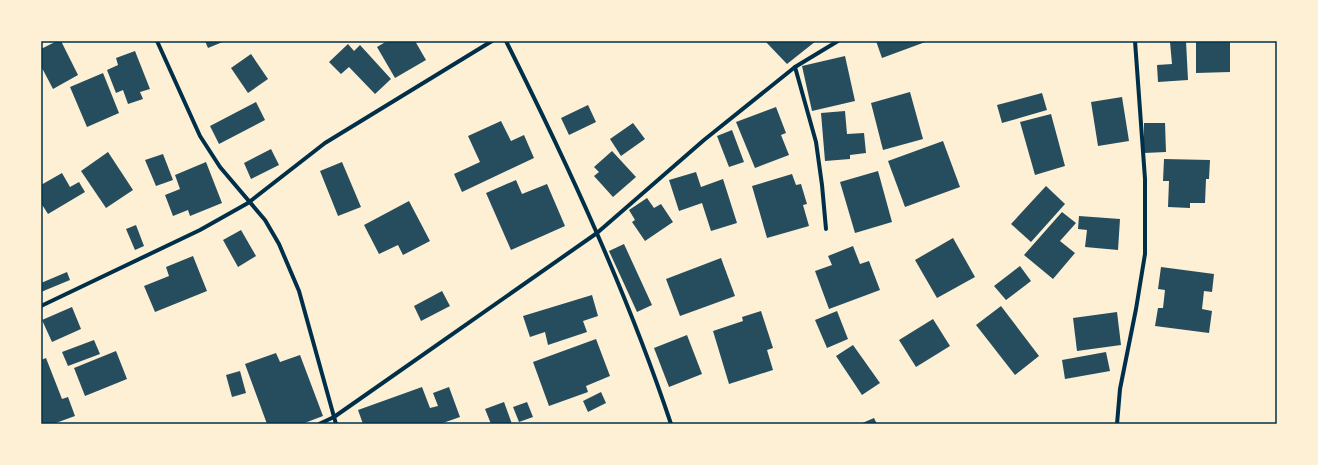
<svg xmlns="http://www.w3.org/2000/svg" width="1318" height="465" viewBox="0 0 1318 465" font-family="Figtree,sans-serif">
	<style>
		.building { fill: #264d5e }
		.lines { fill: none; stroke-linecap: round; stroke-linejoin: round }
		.minor { stroke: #003049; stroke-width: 4 }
		.neatline { fill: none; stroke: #003049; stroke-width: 1.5 }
	</style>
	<rect width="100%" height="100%" fill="#fdf0d5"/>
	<g class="building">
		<polygon points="57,41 61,41 78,75 53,89 41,66 41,49"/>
		<polygon points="205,41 225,41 208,48"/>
		<polygon points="387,41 415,41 426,60 395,78 377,47"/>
		<polygon points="765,41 816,41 787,64"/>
		<polygon points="876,41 928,41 882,58"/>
		<polygon points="1186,41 1188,80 1158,82 1157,65 1172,64 1170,42"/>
		<polygon points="1196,41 1230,41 1230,72 1196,73"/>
		<polygon points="348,44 354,51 360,45 391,79 375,94 349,67 341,74 329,62"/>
		<polygon points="135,51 150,89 140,92 143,99 128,104 123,90 116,93 107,70 118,65 116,58"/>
		<polygon points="251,54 268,79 248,93 231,68"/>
		<polygon points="845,56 855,101 812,111 802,66"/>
		<polygon points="103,73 119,113 87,127 70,87"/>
		<polygon points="910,92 923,139 883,150 871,103"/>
		<polygon points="1042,93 1047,110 1002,123 997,105"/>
		<polygon points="1122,97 1129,141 1098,146 1091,102"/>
		<polygon points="256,102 265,120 219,144 210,126"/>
		<polygon points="588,105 596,122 569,135 561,118"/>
		<polygon points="776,107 786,133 781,135 789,155 755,168 736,122"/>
		<polygon points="845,111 847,134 864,133 866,153 850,155 850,159 825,161 821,113"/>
		<polygon points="1051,114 1065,166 1035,175 1020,122"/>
		<polygon points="501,121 511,141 524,135 534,158 462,192 454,174 480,162 468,136"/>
		<polygon points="633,123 645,139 621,156 610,139"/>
		<polygon points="1144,123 1165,123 1166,152 1144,153"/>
		<polygon points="732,130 744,162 729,167 717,136"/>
		<polygon points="943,141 960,187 905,207 888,161"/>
		<polygon points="271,149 279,165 251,179 244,163"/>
		<polygon points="612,151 636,177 613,197 594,176 599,172 594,167"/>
		<polygon points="108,152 133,190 106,208 81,171"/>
		<polygon points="163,154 173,180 156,186 145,160"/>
		<polygon points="1164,159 1210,160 1209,179 1206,179 1205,203 1190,203 1190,208 1168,207 1169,181 1163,181"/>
		<polygon points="206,162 222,203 190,216 188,210 173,216 165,195 180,189 175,175"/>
		<polygon points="342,162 361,207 338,216 320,171"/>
		<polygon points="878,171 892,222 855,233 840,182"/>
		<polygon points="696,172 701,187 723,179 737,223 711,231 702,203 679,211 669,180"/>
		<polygon points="62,173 70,187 79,182 85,192 48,214 41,203 41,185"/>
		<polygon points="792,174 796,185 801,184 807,204 803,205 809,226 767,238 752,186"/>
		<polygon points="516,180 522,194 547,184 565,226 511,250 486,193"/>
		<polygon points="1046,186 1065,204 1031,242 1011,224"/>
		<polygon points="647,198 654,208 661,204 673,222 645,241 632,222 635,220 629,210"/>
		<polygon points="409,201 430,241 403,255 398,245 379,254 364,225"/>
		<polygon points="1062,212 1076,223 1060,241 1075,253 1053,279 1024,255"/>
		<polygon points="1079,216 1120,219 1118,250 1085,247 1087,230 1078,229"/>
		<polygon points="136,225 144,246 135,250 126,229"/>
		<polygon points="241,230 256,256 238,267 223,240"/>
		<polygon points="953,238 975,277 937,298 915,260"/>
		<polygon points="624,244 652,305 637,312 609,251"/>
		<polygon points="853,246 860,264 869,261 880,290 829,309 815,271 832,265 828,256"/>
		<polygon points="193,256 207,291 155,312 144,286 169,276 166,267"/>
		<polygon points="721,258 735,296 680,316 666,279"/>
		<polygon points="1020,266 1031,281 1006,300 994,286"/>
		<polygon points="1161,267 1214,274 1212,292 1204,291 1202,309 1212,311 1209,333 1155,326 1158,308 1163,308 1165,290 1158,289"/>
		<polygon points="67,272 70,280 41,292 41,283"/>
		<polygon points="442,291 450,306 421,321 414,306"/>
		<polygon points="592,295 598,316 583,321 587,332 548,345 545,332 530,337 523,316"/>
		<polygon points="1001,306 1039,356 1015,375 976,325"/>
		<polygon points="72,307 81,329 52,342 42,320"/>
		<polygon points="761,311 773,348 767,350 773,370 729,384 713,331 743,321 742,317"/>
		<polygon points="837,311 848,339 827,348 815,320"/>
		<polygon points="1117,312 1121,345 1077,351 1073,318"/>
		<polygon points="933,319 950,346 916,367 899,340"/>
		<polygon points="687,335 702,374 669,387 654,348"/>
		<polygon points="596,339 610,376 586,386 588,392 549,406 533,362"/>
		<polygon points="94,340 100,354 68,366 62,352"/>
		<polygon points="853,345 880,383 862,395 836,356"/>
		<polygon points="116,351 127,379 85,396 74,368"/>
		<polygon points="1106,352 1110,371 1065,379 1062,360"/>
		<polygon points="276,353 280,362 300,355 323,416 302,424 267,424 245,364"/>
		<polygon points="46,358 62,399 68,397 75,416 53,424 41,424 41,360"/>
		<polygon points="240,371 246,393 232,397 226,375"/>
		<polygon points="422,387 430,408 438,406 433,393 449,387 460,417 440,424 363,424 358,410"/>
		<polygon points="601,392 606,403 588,412 583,401"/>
		<polygon points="504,402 512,424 491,424 485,409"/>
		<polygon points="527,402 533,417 519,422 513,407"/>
		<polygon points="874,418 877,424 860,424"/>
	</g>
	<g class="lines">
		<g class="minor">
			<polyline points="157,41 200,136 220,167 265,220 279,244 299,291 336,424"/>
			<path d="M506 41C568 165 627 292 671 424"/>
			<polyline points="795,67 816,142 822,185 826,229"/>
			<polyline points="41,306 200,230 248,203 325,143 492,41"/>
			<polyline points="319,424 334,417 597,233 704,140 795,67 838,41"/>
			<polyline points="1117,424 1120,389 1136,309 1145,254 1145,179 1135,41"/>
		</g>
	</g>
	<rect width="1318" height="465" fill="none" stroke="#fdf0d5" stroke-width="84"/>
	<rect x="42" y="42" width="1234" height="381" class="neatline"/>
</svg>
